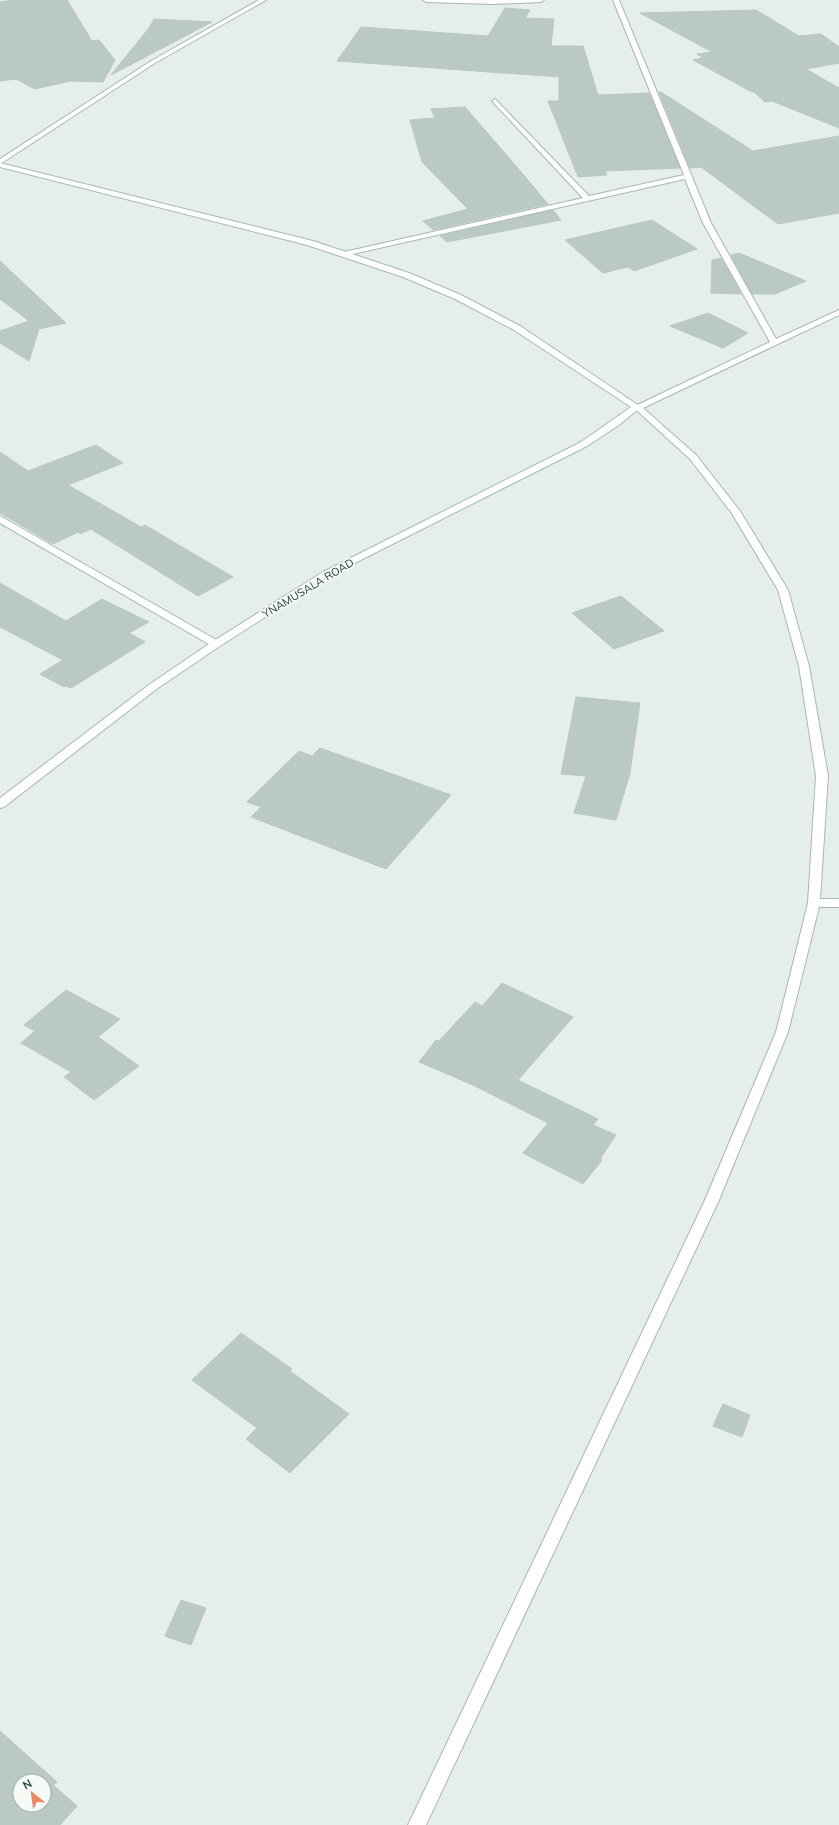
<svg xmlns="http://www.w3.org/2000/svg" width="839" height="1825" viewBox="0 0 839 1825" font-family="Mulish,sans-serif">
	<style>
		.building { fill: #bbc9c3; stroke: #b8c8c1; fill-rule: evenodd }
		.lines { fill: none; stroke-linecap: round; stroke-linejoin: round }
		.street-casing { stroke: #a7b7b1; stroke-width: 2 }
		.secondary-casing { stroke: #a4bab2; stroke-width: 2 }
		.street { fill: #fff; fill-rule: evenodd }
		.secondary { fill: #fff; fill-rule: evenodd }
		.labels { text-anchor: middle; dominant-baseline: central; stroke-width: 3.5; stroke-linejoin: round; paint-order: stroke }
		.street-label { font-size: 11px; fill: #244139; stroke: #f6fbf8 }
	</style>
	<rect width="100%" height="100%" fill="#e5eeea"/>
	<g class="building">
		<polygon points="13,0 67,0 92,41 99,40 115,60 103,82 70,81 35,89 16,79 0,81 0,2"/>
		<polygon points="505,8 530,10 525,18 554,19 551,46 583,46 598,95 649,93 680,168 605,171 607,175 578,177 548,101 559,101 559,77 337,61 361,27 488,36"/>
		<polygon points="756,10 799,36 821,34 839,47 839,63 806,69 839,88 839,128 772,101 765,102 754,92 752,92 693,60 703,58 697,54 712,52 640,13"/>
		<polygon points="154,19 212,22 111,75 149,28"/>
		<polygon points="659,92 661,92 753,151 839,136 839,213 778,224 701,167 690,168"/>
		<polygon points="465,107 522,173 548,204 433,230 423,221 468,209 422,162 410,120 435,118 431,109"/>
		<polygon points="553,210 561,220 447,242 440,236"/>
		<polygon points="652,220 697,249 634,271 628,267 603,273 565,240"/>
		<polygon points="739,253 806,281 775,294 752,294 731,255"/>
		<polygon points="721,258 741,294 711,293 712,260"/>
		<polygon points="0,261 66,323 39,329 29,361 0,343 0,331 29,321 0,299"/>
		<polygon points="708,313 748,333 723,348 670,326"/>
		<polygon points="96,445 123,463 68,485 141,527 145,525 233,577 198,596 91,529 80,534 78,532 53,544 0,513 0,452 28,471"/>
		<polygon points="0,583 66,621 102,599 149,622 129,633 145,642 71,688 66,686 64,687 40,674 63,660 0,627"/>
		<polygon points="621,596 664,631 614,649 572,613"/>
		<polygon points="576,697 640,703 630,773 616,820 574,813 586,776 561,774"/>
		<polygon points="320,748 451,795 386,869 251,817 261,807 247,802 299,751 312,756"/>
		<polygon points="502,983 573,1017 518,1080 598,1119 593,1125 616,1135 600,1159 602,1160 583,1184 523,1153 548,1123 473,1085 419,1062 436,1040 439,1041 475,1002 482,1006"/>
		<polygon points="66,990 120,1019 98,1037 139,1066 94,1100 64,1077 71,1072 21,1043 35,1031 24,1025"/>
		<polygon points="241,1333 292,1369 290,1371 349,1414 290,1473 246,1439 257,1428 192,1380"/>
		<polygon points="723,1404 750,1415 742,1437 713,1426"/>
		<polygon points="181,1600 206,1608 191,1645 165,1636"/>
		<path d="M0 1731 57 1782 53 1785 77 1806 60 1825H0ZM20 1781H44V1805H20Z"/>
	</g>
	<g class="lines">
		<g class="street-casing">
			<g id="street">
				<polygon points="259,0 266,0 155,63 0,164 0,159 151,61"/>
				<polygon points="423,0 544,0 541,2 493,4 426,2"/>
				<polygon points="613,0 619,0 711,223 776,339 839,310 839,315 643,408 696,455 740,511 788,590 809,666 828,776 820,899 839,899 839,907 819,907 788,1032 719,1200 426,1825 408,1825 705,1200 776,1032 808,903 816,776 799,666 778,590 731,512 690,459 633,407 770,342 703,223 685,179 344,256 340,254 344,252 583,198 493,102 492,101 495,99 589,196 684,175"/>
				<polygon points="0,516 220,642 221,644 216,647 212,646 0,523"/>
			</g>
		</g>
		<g class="secondary-casing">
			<polygon id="secondary" points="0,163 313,241 409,273 461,295 520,326 641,407 619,425 587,446 329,576 220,646 158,688 4,807 0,808 0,798 150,684 212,642 323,572 581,442 631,407 514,330 455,299 403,277 307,245 0,167"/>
		</g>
		<use href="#street" class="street"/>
		<use href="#secondary" class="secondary"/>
	</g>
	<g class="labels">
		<g class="street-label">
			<text transform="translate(308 588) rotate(-31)">YNAMUSALA ROAD</text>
		</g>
	</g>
	<g transform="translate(32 1793) rotate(331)"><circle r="19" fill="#f6fbf8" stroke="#a2b1ac"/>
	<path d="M0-3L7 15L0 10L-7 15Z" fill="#f18561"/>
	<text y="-6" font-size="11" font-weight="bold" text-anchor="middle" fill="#244139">N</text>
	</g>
</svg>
